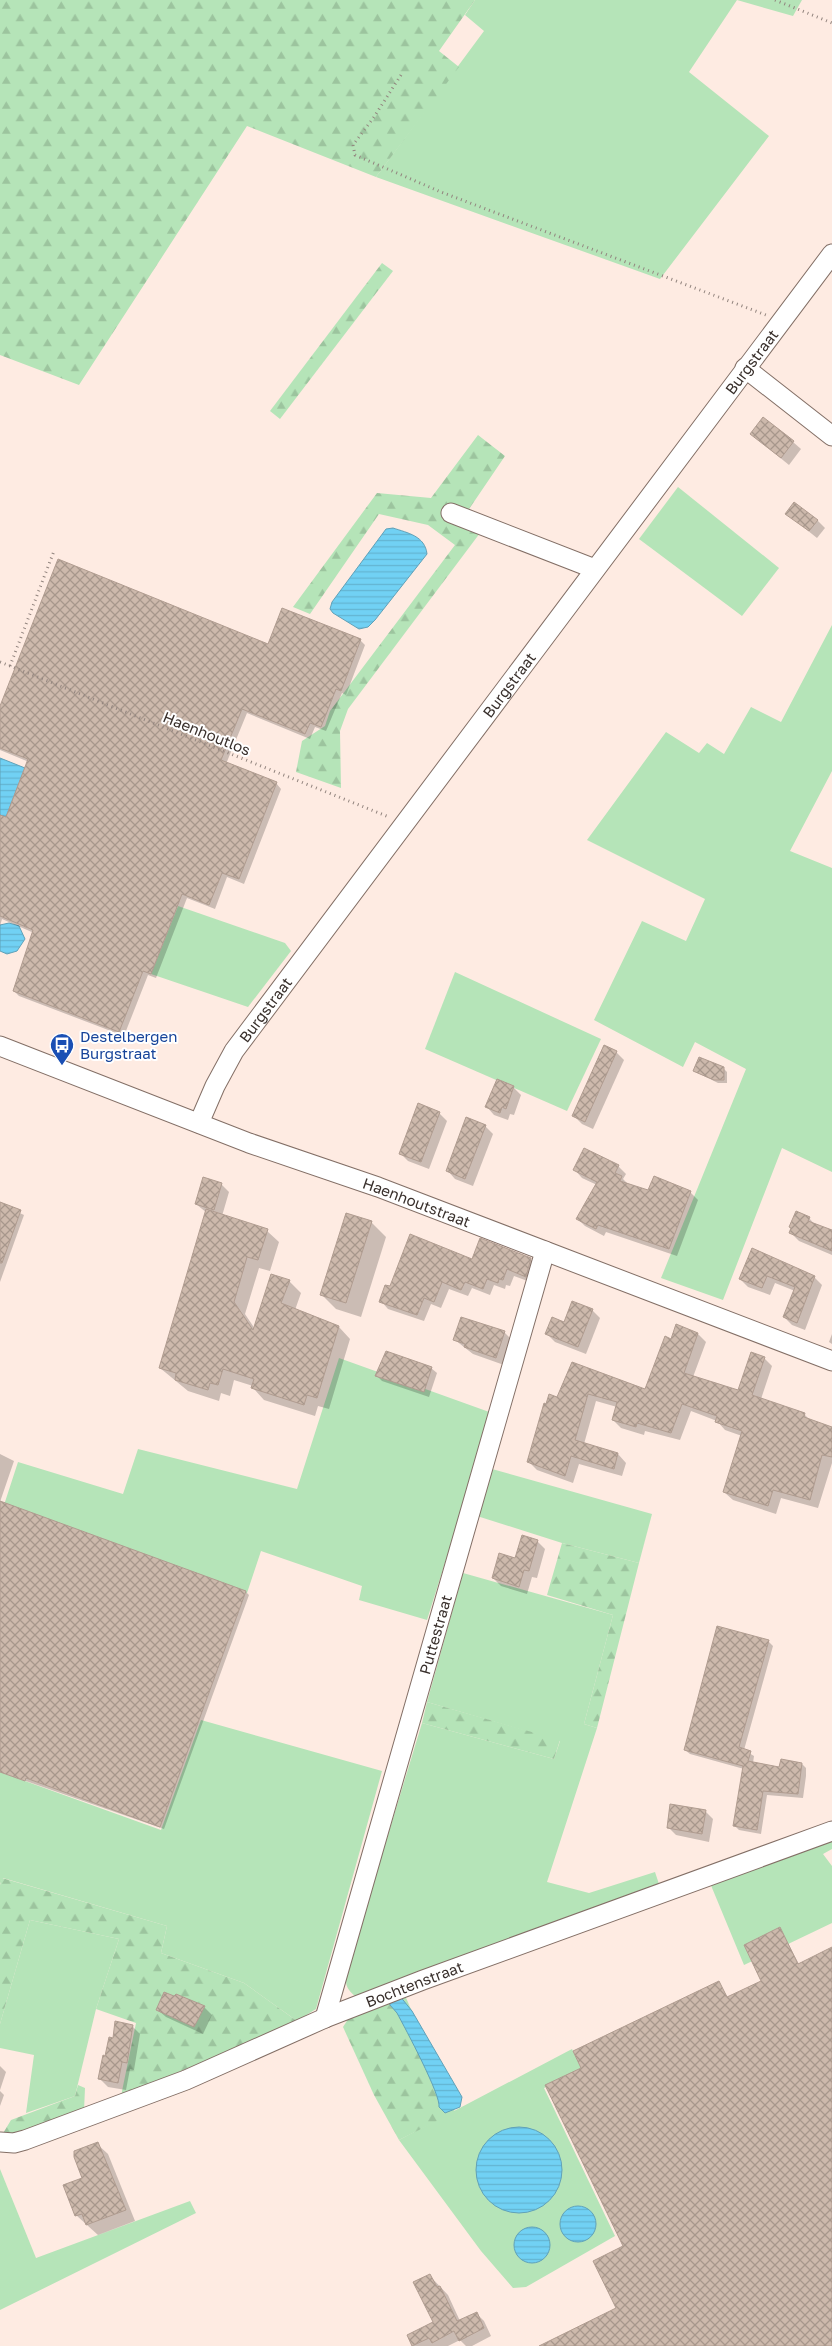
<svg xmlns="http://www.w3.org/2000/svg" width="832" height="2346" viewBox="0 0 832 2346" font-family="'Golos Text',sans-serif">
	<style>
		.green { fill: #b5e4b8 }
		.forest { fill: url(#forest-firs) }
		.water { fill: url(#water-rules); stroke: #60a1b8 }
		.shadow { fill: #0003 }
		.building { fill: url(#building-cross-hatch); stroke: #b09c90 }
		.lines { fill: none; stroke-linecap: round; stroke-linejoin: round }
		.minor-casing { stroke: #836f66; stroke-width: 21 }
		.path { stroke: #92847e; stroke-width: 3; stroke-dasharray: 1 4; stroke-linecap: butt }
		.minor { stroke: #fff; stroke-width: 19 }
		.labels { text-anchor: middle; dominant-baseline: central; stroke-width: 4; stroke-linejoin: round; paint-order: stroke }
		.street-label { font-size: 15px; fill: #39302c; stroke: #fff }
		.transit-label { font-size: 15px; fill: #164399; stroke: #fff; text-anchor: start }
	</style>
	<defs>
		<pattern id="forest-firs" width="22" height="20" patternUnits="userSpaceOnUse" patternTransform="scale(1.25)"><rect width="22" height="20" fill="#b5e4b8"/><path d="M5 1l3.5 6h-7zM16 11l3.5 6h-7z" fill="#9cc49e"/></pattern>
		<pattern id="water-rules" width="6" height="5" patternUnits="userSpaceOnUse" patternTransform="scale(1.25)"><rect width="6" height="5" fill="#71d1f4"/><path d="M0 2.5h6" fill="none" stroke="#63b4d1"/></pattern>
		<pattern id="building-cross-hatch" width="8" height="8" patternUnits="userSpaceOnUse" patternTransform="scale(1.25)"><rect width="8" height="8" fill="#cdb9ac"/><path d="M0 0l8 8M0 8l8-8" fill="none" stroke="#a7978c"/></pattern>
	</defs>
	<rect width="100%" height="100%" fill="#feebe2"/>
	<g class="green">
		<polygon points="475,0 802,0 793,16 737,0 689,72 769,136 660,279 376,177 484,31 465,15"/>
		<polygon points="678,487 779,568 742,616 639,539"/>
		<polygon points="832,625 832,771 790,851 832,868 832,1172 782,1148 723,1300 661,1278 746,1069 695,1042 683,1067 594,1020 642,921 686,941 705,899 587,840 666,732 699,753 707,743 724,754 751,707 781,722"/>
		<polygon points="178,906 285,943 291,951 248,1007 151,974"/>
		<polygon points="455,972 601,1039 567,1111 425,1049"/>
		<polygon points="339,1358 492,1413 427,1620 359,1600 362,1586 261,1551 247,1593 4,1505 18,1462 123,1494 138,1449 297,1489"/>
		<polygon points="492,1469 652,1514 639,1563 562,1543 477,1516"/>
		<path d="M463 1573 613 1615 584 1724 597 1728 547 1882 589 1893 655 1872 659 1884 365 1995 355 1996C345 1988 345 1983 347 1970L422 1723 554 1759 560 1741 427 1702Z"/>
		<polygon points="201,1720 382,1771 316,2009 297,2021 244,1983 161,1953 167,1926 3,1878 0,1884 0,1772 161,1830"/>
		<polygon points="832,1837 832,1849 823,1854 832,1866 832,1923 744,1965 710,1883"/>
		<polygon points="30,1920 119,1939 96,2009 75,2096 26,2113 34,2055 0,2048 0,2024"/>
		<polygon points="572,2049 582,2070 544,2088 615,2236 526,2287 513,2288 481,2251 399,2140"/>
		<polygon points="0,2169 36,2258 190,2201 196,2213 0,2310"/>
	</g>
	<g class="forest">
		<polygon points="0,0 475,0 439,51 459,67 376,177 247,126 79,385 0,355"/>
		<polygon points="382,263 393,271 280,419 270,411"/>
		<polygon points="478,435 505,456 463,518 483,529 348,709 340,731 341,788 296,772 302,741 325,726 330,711 455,545 428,525 379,514 310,614 293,607 377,493 431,498"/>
		<polygon points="562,1543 639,1563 597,1728 584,1724 613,1615 547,1595"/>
		<polygon points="427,1702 560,1740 554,1759 422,1723"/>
		<polygon points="2,1878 167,1926 161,1953 244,1983 297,2021 294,2024 121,2096 136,2023 96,2009 119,1939 30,1920 0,2024 0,1885"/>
		<polygon points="404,1993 455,2112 399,2140 374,2095 343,2027 350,2016"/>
		<polygon points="78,2085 85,2088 84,2111 19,2136 2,2135 11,2120 75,2096"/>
	</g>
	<g class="water">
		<path d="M393 528C408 533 425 536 427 554L375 620 368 627 359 629 333 613 330 609 332 602 386 529Z"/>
		<polygon points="0,758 25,768 6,817 0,815"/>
		<polygon points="9,923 19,926 25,939 17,951 7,954 0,951 0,925"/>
		<path d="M399 1995 412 2011 462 2097 460 2107 445 2113 439 2107C441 2095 405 2028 397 2013L390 2005 389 1998Z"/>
		<circle cx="519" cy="2170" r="43"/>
		<circle cx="578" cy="2224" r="18"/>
		<circle cx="532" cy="2245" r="18"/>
	</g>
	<g class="shadow">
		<polygon points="751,434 793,442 801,449 789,465"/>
		<polygon points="787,514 817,520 825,528 817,538"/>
		<polygon points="360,640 365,645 346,695 342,693 326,731 315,727 310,739 247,713 226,764 276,783 281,789 244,884 227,877 215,909 187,898 156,978 148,975 124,1036 19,996 14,991 34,933 2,919 0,926 0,816 7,819 29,762 0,750 0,710 268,646"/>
		<polygon points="616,1052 624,1060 593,1129 582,1124 574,1116"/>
		<polygon points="723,1068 727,1072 727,1083 718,1083 694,1071"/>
		<polygon points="497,1081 514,1088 521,1095 514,1115 510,1114 508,1120 494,1115 487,1107"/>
		<polygon points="439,1113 447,1121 429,1169 408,1161 400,1153"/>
		<polygon points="485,1126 493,1134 473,1186 455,1179 448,1171"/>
		<polygon points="618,1166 626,1174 623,1179 630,1186 649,1192 690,1192 698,1200 677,1256 606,1232 604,1236 585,1226 578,1219 597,1185 582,1178 575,1170"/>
		<polygon points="221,1184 229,1192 222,1216 267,1231 279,1242 270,1271 259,1268 245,1314 255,1329 289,1281 301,1293 295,1310 339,1327 350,1339 329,1409 318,1406 315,1416 264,1400 253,1388 253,1386 234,1380 230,1396 221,1393 219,1401 188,1391 160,1368 207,1213 196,1204"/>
		<polygon points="0,1204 24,1215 0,1282"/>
		<polygon points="809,1218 816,1226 832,1232 832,1255 799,1241 791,1233"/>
		<polygon points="371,1222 386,1237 361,1317 336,1309 321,1294"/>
		<polygon points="753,1250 814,1277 822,1285 805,1330 792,1325 784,1317 795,1291 775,1283 770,1295 748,1287 740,1279"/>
		<polygon points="530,1259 538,1267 533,1283 514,1276 510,1286 506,1285 505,1289 494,1285 490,1295 472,1288 468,1296 449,1289 441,1308 431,1304 424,1321 388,1309 381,1301 391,1288 473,1260"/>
		<polygon points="592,1310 600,1318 586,1354 555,1342 547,1334"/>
		<polygon points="504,1332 512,1340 504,1365 473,1354 455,1340"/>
		<polygon points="698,1334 706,1342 693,1377 739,1392 764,1358 772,1366 761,1399 804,1414 810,1420 832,1428 832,1463 818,1508 781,1498 776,1514 733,1500 724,1492 742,1436 725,1430 717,1421 691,1411 680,1440 645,1431 644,1435 621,1428 613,1420 617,1407 596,1401 584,1444 618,1454 626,1463 622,1476 579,1464 573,1483 537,1470 529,1462 547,1405 558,1398 572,1363 646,1391 672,1340"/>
		<polygon points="832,1334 832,1344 829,1342"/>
		<polygon points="431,1368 437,1373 429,1397 382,1381 376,1375"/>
		<polygon points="0,1454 14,1461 0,1502 246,1592 249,1595 164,1829 0,1772"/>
		<polygon points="537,1541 545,1549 537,1578 532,1577 527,1594 501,1586 493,1578"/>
		<polygon points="768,1641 773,1646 744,1750 754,1756 753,1763 780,1768 802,1764 806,1768 806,1776 803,1798 767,1795 761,1834 739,1830 734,1825 744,1769 690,1754 685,1750"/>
		<polygon points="705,1811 713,1819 709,1842 676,1835 668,1827"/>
		<polygon points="780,1929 799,1964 832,1948 832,2346 541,2346 618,2309 624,2247 583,2068 719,1983 728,1998 763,1981"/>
		<polygon points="204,2007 212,2015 203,2034 166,2017 158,2010"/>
		<polygon points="132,2026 140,2034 134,2070 130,2069 126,2090 108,2087 100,2079 114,2039"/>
		<polygon points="0,2066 6,2072 0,2090"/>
		<polygon points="0,2091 4,2095 0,2106"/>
		<polygon points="97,2144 108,2154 135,2221 98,2235 76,2215 84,2179"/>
		<polygon points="430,2276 448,2295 460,2321 476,2313 484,2321 491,2336 472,2346 466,2346 460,2340 448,2346 414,2346 409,2335 434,2323"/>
	</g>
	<g class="building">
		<polygon points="763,417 794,441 781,458 750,434"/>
		<polygon points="794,502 818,520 809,531 785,514"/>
		<polygon points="58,559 268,644 282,608 361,639 341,691 336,689 321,727 310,723 305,734 242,709 221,760 277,782 239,879 222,873 209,905 182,894 151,974 143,971 119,1032 13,991 33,930 0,916 0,815 6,817 28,759 0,748 0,706"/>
		<polygon points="604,1045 617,1051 585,1122 572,1116"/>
		<polygon points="699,1057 724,1067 724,1080 714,1080 693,1071"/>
		<polygon points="497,1079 514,1086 506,1109 502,1107 500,1113 485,1107"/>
		<polygon points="418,1103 440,1112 421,1162 399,1154"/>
		<polygon points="466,1117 486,1125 465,1179 446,1171"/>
		<polygon points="584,1148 619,1165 615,1173 622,1176 620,1181 648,1190 654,1176 691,1191 669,1249 598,1225 596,1229 576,1219 597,1182 573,1170"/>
		<polygon points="203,1177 222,1183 214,1210 195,1204"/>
		<polygon points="0,1202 21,1210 2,1263 0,1263"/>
		<polygon points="206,1209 268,1229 258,1260 247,1257 234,1302 253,1330 271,1274 290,1280 281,1303 339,1326 317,1398 307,1395 304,1405 251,1388 254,1379 223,1369 218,1385 210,1383 208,1390 175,1380 176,1373 159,1368"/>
		<polygon points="796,1211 810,1217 808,1221 832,1230 832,1251 789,1233 791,1228 789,1227"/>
		<polygon points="346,1213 372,1221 346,1303 320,1295"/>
		<polygon points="410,1234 472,1259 480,1238 531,1258 526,1277 507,1269 503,1280 499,1279 498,1283 487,1279 483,1289 465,1282 461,1290 442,1282 434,1302 424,1298 417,1315 379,1302 385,1285 390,1286"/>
		<polygon points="752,1248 815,1276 797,1323 783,1317 795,1287 767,1276 762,1288 739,1279"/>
		<polygon points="572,1301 593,1309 578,1347 545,1334 552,1317 564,1322"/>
		<polygon points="461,1317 505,1331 496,1358 464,1347 465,1344 453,1340"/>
		<polygon points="676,1324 698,1333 684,1373 738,1390 751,1352 765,1357 752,1395 805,1413 804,1417 832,1427 832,1457 822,1455 810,1500 773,1490 768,1506 723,1492 742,1431 715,1422 717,1416 682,1404 671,1433 637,1423 636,1427 612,1420 617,1402 588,1394 575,1440 618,1453 614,1469 571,1456 565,1476 527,1462 544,1403 546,1404 549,1394 557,1397 572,1362 645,1389 665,1336 671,1339"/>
		<polygon points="386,1351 432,1367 424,1392 375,1376"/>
		<polygon points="0,1501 246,1591 160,1827 26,1778 25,1781 0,1772"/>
		<polygon points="522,1535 538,1540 529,1571 524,1570 519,1587 492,1578 499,1553 515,1558"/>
		<polygon points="717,1626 769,1640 739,1747 751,1751 748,1761 779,1767 781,1759 802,1763 798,1794 763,1791 757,1830 733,1826 743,1766 684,1750"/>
		<polygon points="670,1804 706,1810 702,1834 667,1828"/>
		<polygon points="780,1927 798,1964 832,1947 832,2346 539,2346 616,2308 593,2261 623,2246 545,2085 581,2068 573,2051 719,1981 727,1997 761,1981 744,1945"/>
		<polygon points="164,1992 174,1996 176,1994 205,2006 194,2027 156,2010"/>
		<polygon points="115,2021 133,2025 127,2063 122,2062 118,2083 98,2079 103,2055 105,2056 109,2037 113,2038"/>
		<polygon points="98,2142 126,2210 86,2225 82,2214 75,2216 63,2185 82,2178 74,2157 74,2151"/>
		<polygon points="430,2274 437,2287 440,2286 457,2321 477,2312 484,2328 459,2341 454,2331 432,2343 429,2338 412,2346 407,2335 433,2322 413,2282"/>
	</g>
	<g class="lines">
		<g class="minor-casing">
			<g id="minor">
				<polyline points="745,368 832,436"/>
				<polyline points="451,513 595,569"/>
				<path id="s1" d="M0 1046 249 1143 378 1187 832 1361"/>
				<path id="s2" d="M199 1123 215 1086 234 1051 832 254"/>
				<path id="s3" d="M325 2018 545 1251"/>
				<path id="s4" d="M0 2142 14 2143 25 2140 186 2080 325 2018 423 1980 832 1831"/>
			</g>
		</g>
		<g class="path">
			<polyline points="775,0 832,23"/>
			<polyline points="401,75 374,117 353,145 355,155 441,192 766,315"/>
			<polyline points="0,662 389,817"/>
			<polyline points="10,666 54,551"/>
		</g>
		<use href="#minor" class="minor"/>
	</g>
	<defs>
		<g id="bus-pin" transform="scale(1.25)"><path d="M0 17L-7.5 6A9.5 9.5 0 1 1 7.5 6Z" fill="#1a4fb4" stroke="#fff"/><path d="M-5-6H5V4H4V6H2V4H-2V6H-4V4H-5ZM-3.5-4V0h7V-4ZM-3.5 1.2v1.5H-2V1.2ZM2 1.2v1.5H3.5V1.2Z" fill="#fff"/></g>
	</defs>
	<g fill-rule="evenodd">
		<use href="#bus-pin" x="62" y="1045"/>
	</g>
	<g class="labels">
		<g class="street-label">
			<text stroke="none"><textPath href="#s2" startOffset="942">Burgstraat</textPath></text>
			<text stroke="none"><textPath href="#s2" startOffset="538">Burgstraat</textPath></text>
			<text transform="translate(207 733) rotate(22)">Haenhoutlos</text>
			<text stroke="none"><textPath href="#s2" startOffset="132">Burgstraat</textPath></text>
			<text stroke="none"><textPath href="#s1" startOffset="445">Haenhoutstraat</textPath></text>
			<text stroke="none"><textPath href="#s3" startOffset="399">Puttestraat</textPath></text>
			<text stroke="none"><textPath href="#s4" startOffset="445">Bochtenstraat</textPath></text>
		</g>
		<g class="transit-label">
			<text x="80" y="1036">Destelbergen<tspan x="80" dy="17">Burgstraat</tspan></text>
		</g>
	</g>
</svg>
